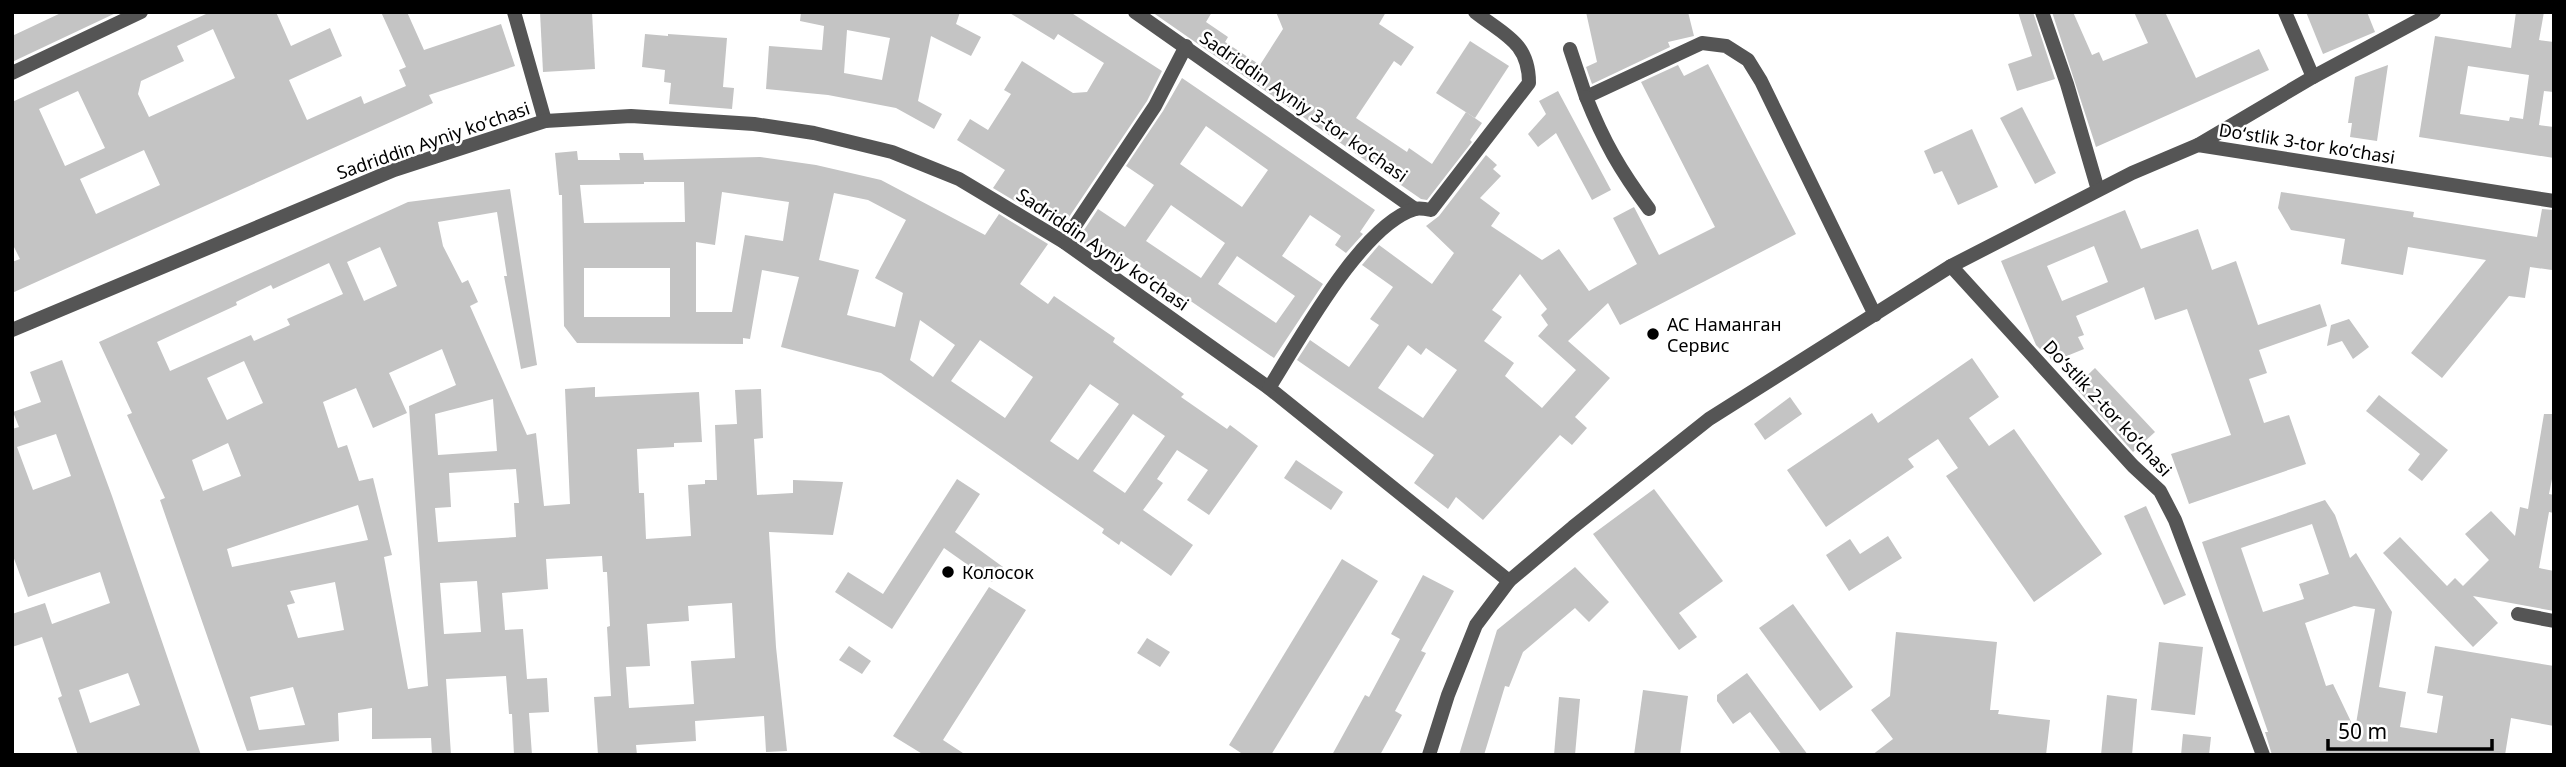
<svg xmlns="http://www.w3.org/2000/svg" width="2566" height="767" viewBox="0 0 2566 767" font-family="'Noto Sans',sans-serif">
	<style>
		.building { fill: #c4c4c4; fill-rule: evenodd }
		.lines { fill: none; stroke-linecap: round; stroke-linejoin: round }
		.minor { stroke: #555; stroke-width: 14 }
		.tertiary { stroke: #555; stroke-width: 14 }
		.poi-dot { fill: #000; stroke: #fff; stroke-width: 2.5 }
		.labels { text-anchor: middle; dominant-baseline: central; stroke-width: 5; stroke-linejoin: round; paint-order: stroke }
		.street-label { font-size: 18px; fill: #000; stroke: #fff }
		.poi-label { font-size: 18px; fill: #000; stroke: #fff; text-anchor: start }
	</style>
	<rect width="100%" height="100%" fill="#fff"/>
	<g class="building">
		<polygon points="63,12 118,12 12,62 12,36"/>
		<path d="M205 12H276L291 46 330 28 342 56 289 80 307 120 361 96 364 104 406 86 399 70 406 67 381 12H407L424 50 501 24 515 66 429 95 433 103 12 293V262L20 259 12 243V102L206 14ZM213 29 235 78 149 117 138 94 141 81 184 61 177 46ZM78 91 105 148 65 166 39 109ZM144 150 160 185 96 214 80 179Z"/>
		<polygon points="540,12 592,12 595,69 543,72"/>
		<path d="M801 12H960L956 24 981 37 971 56 931 36 918 101 942 114 934 129 896 108 828 95 766 89 769 46 822 50 824 26 800 21ZM847 30 890 38 882 80 844 73Z"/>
		<polygon points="1008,12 1070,12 1162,71 1147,101 1061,229 993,188 1005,170 957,140 970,119 988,130 1011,94 1004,90 1022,61 1073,93 1087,92 1104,63 1058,34 1054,40"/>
		<polygon points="1152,12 1212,12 1206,22 1228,37 1225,42 1260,65 1283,29 1276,12 1386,12 1379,24 1414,47 1401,66 1394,61 1356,118 1407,152 1409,148 1432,164 1466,112 1482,123 1470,140 1472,142 1427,200 1421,199"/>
		<polygon points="1586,12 1688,12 1694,36 1668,42 1670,47 1592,84 1586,67 1597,62"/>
		<polygon points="2018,12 2033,12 2055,79 2017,91 2008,64 2032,56"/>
		<polygon points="2052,12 2073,12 2092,55 2099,52 2103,61 2148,43 2134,12 2165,12 2196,78 2259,49 2269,70 2096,147"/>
		<polygon points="2306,12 2367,12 2375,32 2323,54"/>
		<path d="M2516 12H2544L2539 40 2554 42V92L2544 91 2539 125 2554 127V158L2419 137 2435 36 2511 48ZM2468 66 2529 75 2523 119 2510 117 2509 121 2460 114Z"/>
		<polygon points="645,34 668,36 668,34 727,38 723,87 734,88 732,109 669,104 671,83 664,82 665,70 642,67"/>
		<polygon points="1470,41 1509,66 1475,118 1436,93"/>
		<path d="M1708 64 1796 234 1620 325 1608 303 1568 341 1610 378 1575 417 1587 428 1572 445 1560 435 1483 520 1456 497 1448 509 1414 483 1434 455 1297 360 1310 340 1349 367 1379 325 1370 319 1393 287 1362 265 1379 245 1432 284 1454 253 1426 226 1439 216 1486 155 1497 165 1493 169 1501 176 1480 198 1500 213 1491 226 1542 260 1559 249 1589 291 1637 264 1613 218 1634 207 1659 255 1715 227 1641 82 1678 65 1684 76ZM1520 274 1547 309 1541 315 1548 325 1538 336 1576 370 1542 408 1505 376 1514 363 1484 341 1502 317 1492 310ZM1408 345 1421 355 1426 348 1457 370 1423 418 1378 388Z"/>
		<polygon points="2388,65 2377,141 2350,137 2352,123 2348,123 2355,77"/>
		<path d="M1182 78 1375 210 1360 232 1363 234 1346 253 1335 245 1341 236 1310 215 1282 256 1323 284 1274 358 1119 252 1112 263 1078 239 1098 209 1125 227 1154 185 1126 166 1163 111ZM1206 126 1268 170 1242 207 1180 164ZM1171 205 1225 243 1201 278 1146 241ZM1237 256 1295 296 1276 323 1218 284Z"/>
		<polygon points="1558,91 1611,190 1592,200 1556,133 1538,147 1528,134 1546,114 1539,101"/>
		<polygon points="2022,107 2056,173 2035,184 2000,118"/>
		<polygon points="1972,129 1998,187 1958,205 1942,171 1934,174 1924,151"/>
		<path d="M577 151 578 160H620L619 153H643L644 160 760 157 816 165 881 180 985 235 999 214 1048 244 1020 284 1048 304 1054 296 1115 338 1113 342 1184 394 1181 397 1227 429 1230 425 1258 446 1209 515 1187 500 1208 470 1177 450 1157 479 1163 483 1143 510 1193 545 1171 576 1121 541 1119 545 1102 533 1104 529 881 373 781 347 799 277 762 270 750 339 743 338V344L577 343 564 326 562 195H559L555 153ZM644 182H684L685 222 584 223 580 185 644 184ZM722 192 789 202 783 241 745 235 732 312H696V242L715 245ZM834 193 868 200 906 220 875 278 903 293 895 327 847 315 859 270 819 260ZM584 268H670V317H584ZM920 320 955 345 933 377 910 360ZM980 340 1033 377 1005 418 951 381ZM1090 384 1119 404 1078 460 1050 441ZM1133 414 1165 436 1125 493 1093 471Z"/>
		<path d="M510 189 537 365 521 369 504 276H507L497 212 438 222 443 246 462 283 468 280 478 302 470 306 527 435 536 433 544 506 570 504 565 389 595 387V397L699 392 702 442 674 443V447L637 449 639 493H644L646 539 691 536 688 485 705 484V480H717L715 425 737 424 735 390 761 389 763 438 754 439 757 495 793 493V480L843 482 833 535 769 532 776 647 787 751 766 752 764 716 695 721 696 741 636 745 637 755H598L594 697 611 696 607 627 610 626 607 572H603L602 556 546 559 548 589 502 593 505 630 523 629 527 679 547 678 549 712 529 713 532 755H514L512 714H509L506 676 446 679 451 755H432L431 738 372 739V708L338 713 339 741 247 751 160 500 165 498 127 415 132 413 99 342 408 202ZM380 247 397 286 364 301 347 262ZM329 263 343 294 287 319 290 325 254 341 251 335 170 371 157 342 237 305 236 302 271 285 273 289ZM442 349 456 385 409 406 428 686 408 689 384 557 392 555 373 478 359 481 347 445 338 448 323 402 356 388 373 428 407 413 389 373ZM244 361 263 403 227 420 207 378ZM493 399 497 451 438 455 435 414ZM228 443 241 476 203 491 192 460ZM516 469 519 503H514L516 537 438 542 435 508 451 507 449 473ZM358 505 368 540 232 567 227 549ZM477 581 481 632 444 634 440 583ZM335 582 344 630 298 638 287 605 295 603 290 591ZM732 603 735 658 691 661 694 704 629 708 626 667 650 666 647 624 689 621 688 606ZM293 687 305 725 259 730 250 697Z"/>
		<polygon points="2281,192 2414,212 2413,217 2537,237 2542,209 2554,210 2552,270 2530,267 2525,298 2509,296 2442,378 2411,353 2486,260 2408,247 2403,275 2341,264 2345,239 2291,230 2278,208"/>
		<path d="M2125 210 2141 249 2198 229 2212 270 2236 261 2258 325 2320 304 2327 326 2259 350 2267 373 2249 379 2264 423 2289 415 2306 464 2189 504 2171 454 2231 435 2187 309 2155 320 2144 287 2076 316 2084 335 2078 337 2084 349 2052 362 2045 347 2040 349 2036 345 2001 261ZM2094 246 2108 282 2062 301 2047 266Z"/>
		<polygon points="2349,319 2369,347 2353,359 2342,341 2327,346 2331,325"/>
		<polygon points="1972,358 1999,397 1969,418 1989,446 2014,429 2102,554 2034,602 1946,476 1958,468 1938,439 1908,459 1914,467 1826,527 1787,470 1872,413 1878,423"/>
		<path d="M62 360 112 496 201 755H78L58 698 62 696 42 637 12 647V614L45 603 52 624 110 603 100 572 28 597 12 553V429L19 427 13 412 41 402 30 372ZM56 434 71 476 33 490 17 447ZM128 673 140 705 90 723 79 690Z"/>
		<polygon points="2095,368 2155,432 2133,452 2075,387"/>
		<polygon points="2379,395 2448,450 2422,481 2408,470 2420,454 2366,411"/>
		<polygon points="1790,397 1802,414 1765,440 1754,424"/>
		<polygon points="2544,414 2554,414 2554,469 2549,494 2554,495 2554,513 2549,512 2539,568 2554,571 2554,611 2473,596 2498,623 2473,647 2383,553 2400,537 2447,586 2455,578 2463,586 2489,560 2465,534 2491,511 2515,536 2520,507 2528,509"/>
		<polygon points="1296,460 1343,492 1331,510 1284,478"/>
		<polygon points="957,479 980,494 955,532 1003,567 992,582 944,548 892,629 835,592 848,572 883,594"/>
		<polygon points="1654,489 1723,581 1679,613 1697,637 1679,650 1593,534"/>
		<path d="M2325 500 2335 515 2350 558 2356 553 2392 612 2379 687 2406 692 2400 727 2437 733 2443 696 2427 693 2435 646 2554 666V726L2511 718 2505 755H2272L2265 732H2268L2202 542ZM2312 524 2329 574 2299 584 2304 599 2263 612 2241 548ZM2354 606 2375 609 2355 730 2333 684 2326 686 2305 623Z"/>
		<polygon points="2146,506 2186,595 2164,605 2124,516"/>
		<polygon points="1888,536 1902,558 1849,591 1826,555 1850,539 1860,554"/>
		<polygon points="1342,559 1378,581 1271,755 1244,755 1229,745"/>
		<polygon points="1575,567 1609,602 1589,622 1575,608 1523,652 1509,687 1505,686 1484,755 1459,755 1497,630"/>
		<polygon points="1423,575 1454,591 1421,651 1426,653 1395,711 1402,715 1380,755 1332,755 1365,695 1369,697 1400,639 1391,634"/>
		<polygon points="989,587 1026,610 943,740 966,755 924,755 893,736"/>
		<polygon points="1793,604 1853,687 1820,711 1759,628"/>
		<polygon points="1896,632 1997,642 1990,710 1999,710 1998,714 2050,720 2046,755 1872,755 1893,739 1871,710 1890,696"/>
		<polygon points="1147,638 1170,652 1160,667 1137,653"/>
		<polygon points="2159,642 2203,647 2195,715 2151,710"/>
		<polygon points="849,646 871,661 862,674 839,660"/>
		<polygon points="1747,673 1808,755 1782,755 1750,712 1733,724 1717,701 1717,695"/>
		<polygon points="1643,690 1688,696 1680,755 1634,755"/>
		<polygon points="2107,695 2137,699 2132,755 2101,755"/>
		<polygon points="1559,697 1580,699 1575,755 1554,755"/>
		<polygon points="2183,734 2211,737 2209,755 2181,755"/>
	</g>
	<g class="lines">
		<g class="minor">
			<polyline points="514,12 545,121"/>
			<polyline points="1135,12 1415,209"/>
			<polyline points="2042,12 2067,84 2098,190"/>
			<polyline points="2285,12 2313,77"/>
			<polyline points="1570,49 1586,97 1702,43 1726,46 1748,60 1761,81 1875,315"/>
			<polyline points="12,73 141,12"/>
			<path d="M1586 97C1604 142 1620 170 1649 209"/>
			<polyline points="2198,145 2313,77 2434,12"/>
			<polyline points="1064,242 1155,106 1186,46"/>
			<polyline points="1951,266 2133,466 2160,491 2175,520 2263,755"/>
			<polyline points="12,330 394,170 545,121 631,116 754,124 814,133 892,152 959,179 1064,242 1269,388 1509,581"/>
			<path d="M1269 388C1299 341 1361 225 1415 209 1419 208 1426 209 1431 210L1529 83C1529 42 1504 35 1475 12"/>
			<polyline points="2518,614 2554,621"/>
		</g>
		<polyline class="tertiary" points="1429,755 1448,695 1476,625 1509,581 1573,527 1709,419 1951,266 2132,173 2198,145 2554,201"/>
	</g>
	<g class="poi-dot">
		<circle cx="1653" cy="334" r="7"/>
		<circle cx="948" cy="572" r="7"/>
	</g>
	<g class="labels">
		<g class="street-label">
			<text transform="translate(1304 106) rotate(35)">Sadriddin Ayniy 3-tor koʻchasi</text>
			<text transform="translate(433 140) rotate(-19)">Sadriddin Ayniy koʻchasi</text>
			<text transform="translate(2307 143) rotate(9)">Doʻstlik 3-tor koʻchasi</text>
			<text transform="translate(1103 249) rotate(34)">Sadriddin Ayniy koʻchasi</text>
			<text transform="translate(2108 408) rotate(47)">Doʻstlik 2-tor koʻchasi</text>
		</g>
		<g class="poi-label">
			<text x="1667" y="324">АС Наманган<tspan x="1667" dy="21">Сервис</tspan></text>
			<text x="962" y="572">Колосок</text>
		</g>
	</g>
	<rect width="2566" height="767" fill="none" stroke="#000000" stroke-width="28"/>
	<path d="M2328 739v10h164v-10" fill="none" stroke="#000000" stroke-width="3.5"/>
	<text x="2338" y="739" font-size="21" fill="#000000" stroke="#ffffff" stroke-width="5" paint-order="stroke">50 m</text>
</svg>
